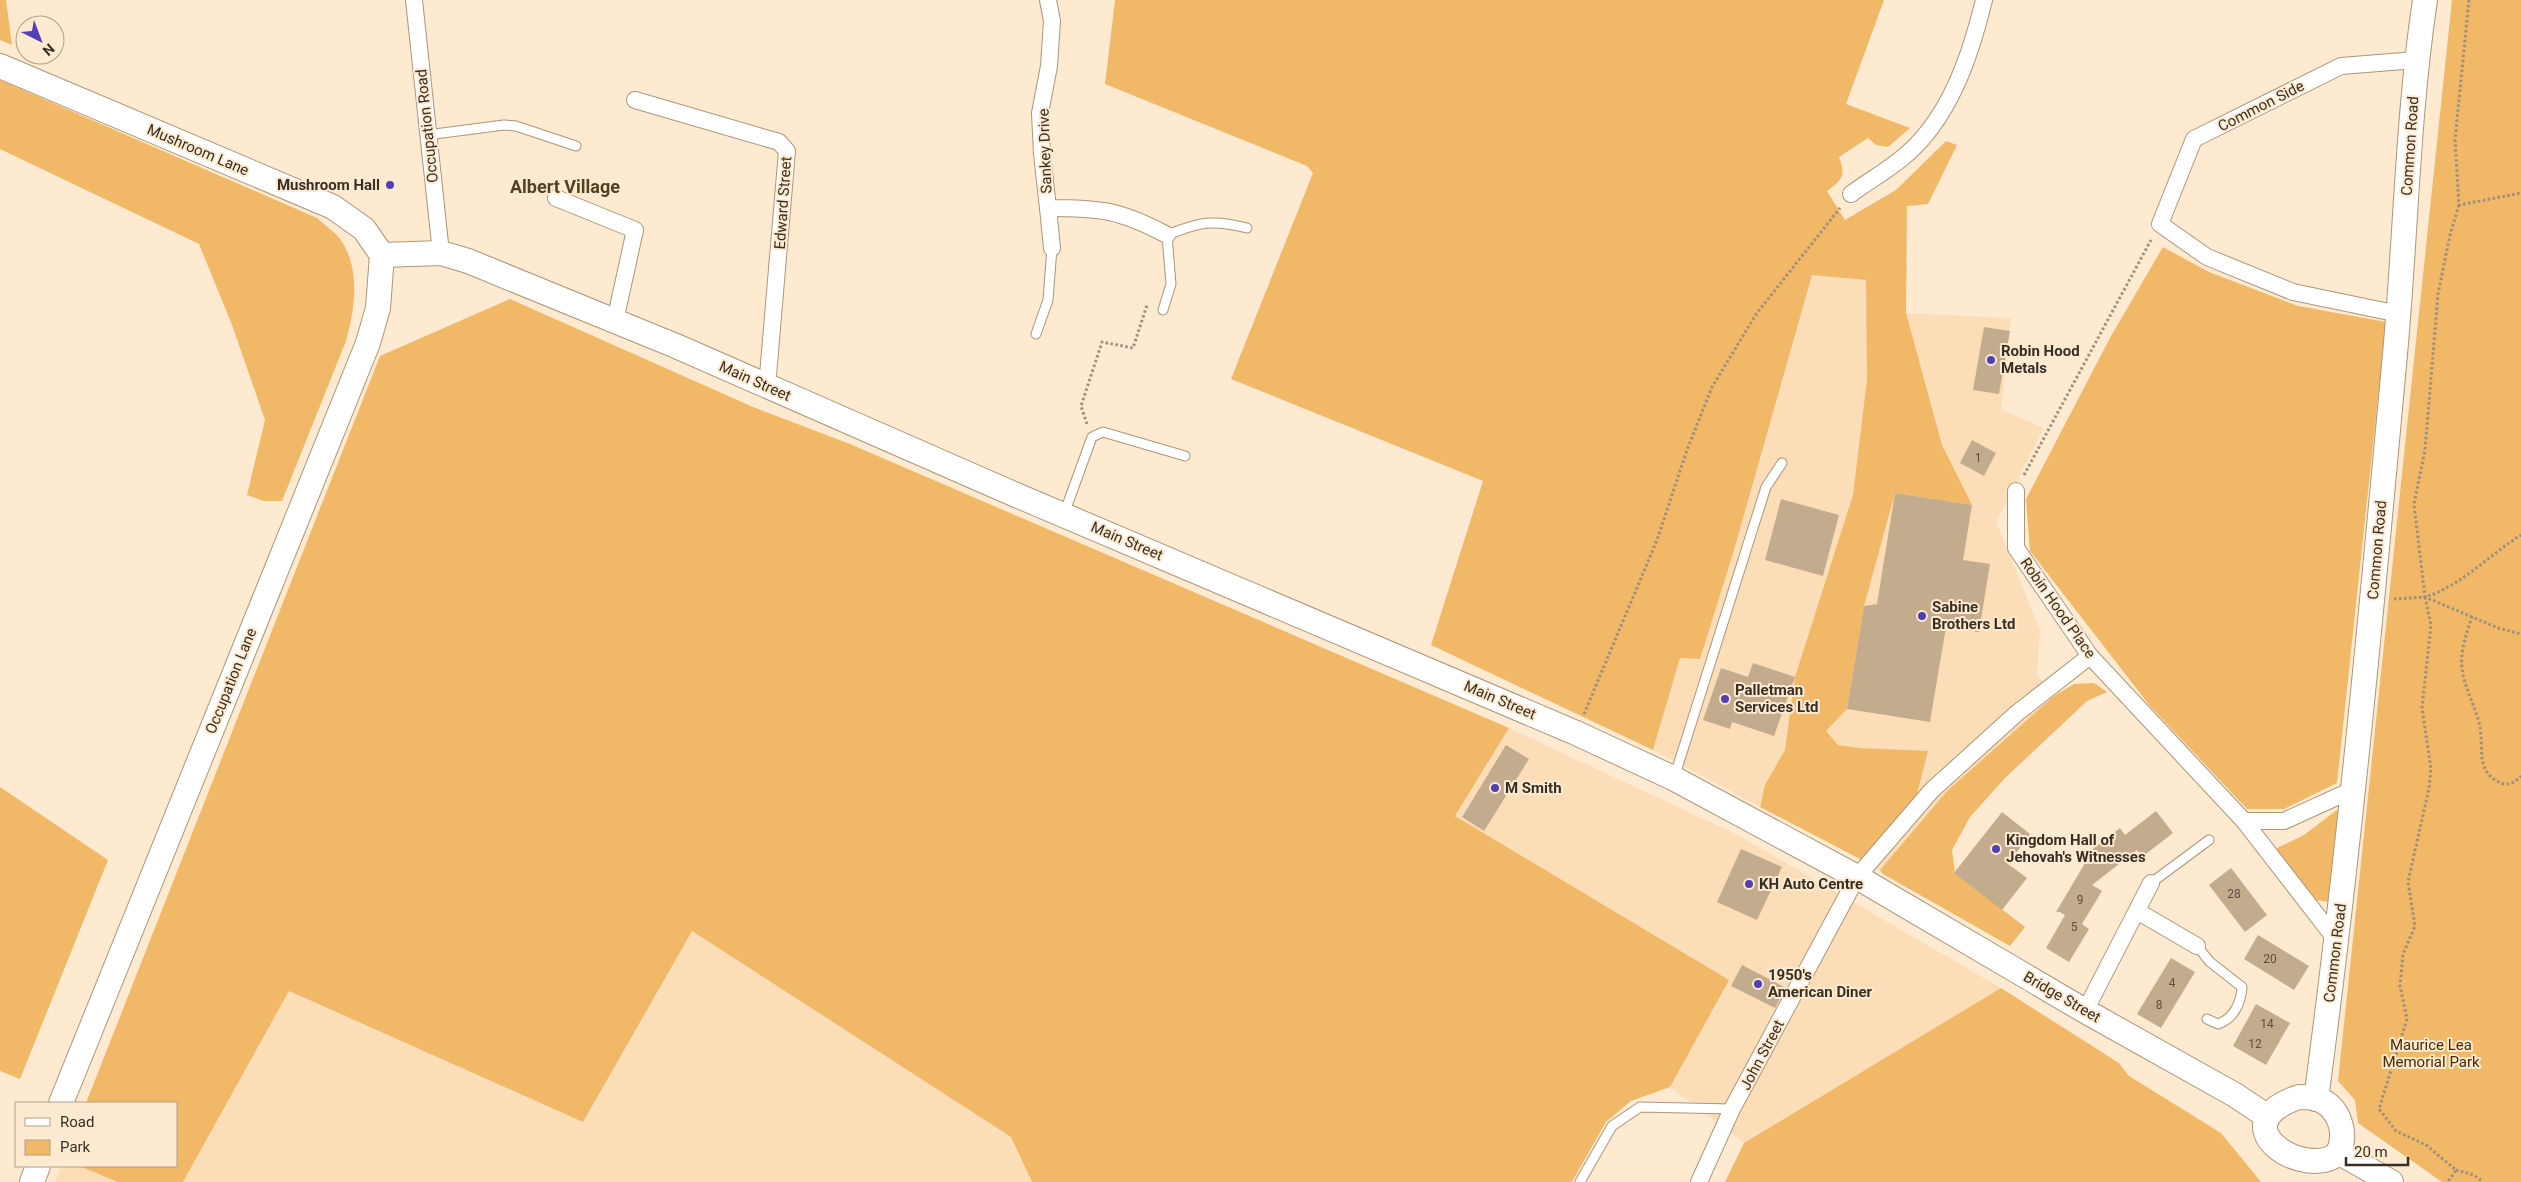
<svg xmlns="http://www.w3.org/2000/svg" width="2521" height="1182" viewBox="0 0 2521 1182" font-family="Roboto,sans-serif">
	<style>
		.built { fill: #fbdeb8 }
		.green { fill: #f1b868 }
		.building { fill: #c3ac8d }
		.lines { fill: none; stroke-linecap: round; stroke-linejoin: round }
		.lane-casing { stroke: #ac9678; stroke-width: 11 }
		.street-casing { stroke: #ac9678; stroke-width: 18 }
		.secondary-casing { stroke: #ac9678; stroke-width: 26 }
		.path { stroke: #9e8f7c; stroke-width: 3; stroke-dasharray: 2.5 2.5; stroke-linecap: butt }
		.lane { stroke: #fff; stroke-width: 9 }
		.street { stroke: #fff; stroke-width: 16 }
		.secondary { stroke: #fff; stroke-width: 24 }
		.poi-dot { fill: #523fb6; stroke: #feead1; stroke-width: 2 }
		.labels { text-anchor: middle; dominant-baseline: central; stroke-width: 4; stroke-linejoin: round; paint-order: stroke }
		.number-label { font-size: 12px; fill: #5b4e3e }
		.street-label { font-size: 15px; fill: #382f23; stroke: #feead1 }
		.poi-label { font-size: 15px; font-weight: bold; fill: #382f23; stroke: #feead1; text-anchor: start }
		.park-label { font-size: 15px; fill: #432c06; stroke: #feead1 }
		.quarter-label { font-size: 18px; font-weight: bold; fill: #533f24; stroke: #feead1 }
	</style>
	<rect width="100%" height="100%" fill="#feead1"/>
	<g class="built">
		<polygon points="1812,274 1866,280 1881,286 1906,313 2011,318 2001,410 2044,428 1996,522 2040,630 2037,675 2054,696 1947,791 1880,870 1653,750 1680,658 1700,659"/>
		<polygon points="1509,728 1738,835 2001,988 1744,1143 1670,1087 1728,980 1454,816"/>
		<polygon points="692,930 1011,1137 1032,1182 183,1182 289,991 583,1122"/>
		<polygon points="61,1166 79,1166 118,1182 55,1182"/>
	</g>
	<g class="green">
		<polygon points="0,0 6,0 12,45 0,40"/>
		<path d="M1115 0H1884L1846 104 1910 128 1888 147 1876 145 1868 138 1839 157C1846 175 1843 179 1827 191L1845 220 1896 190 1946 141 1957 145 1928 204 1907 206 1906 313 1942 445 1972 505 1895 493 1864 606 1847 709 1826 731 1838 745 1860 748 1928 751 1917 794 1862 860 1760 807 1765 785 1785 750 1795 677 1853 495 1867 380 1866 280 1812 275 1734 550 1700 659 1680 658 1653 750 1431 645 1483 481 1231 379 1313 173 1307 166 1105 84Z"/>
		<polygon points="2452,0 2521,0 2521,1182 2442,1182 2358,1123 2355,1100 2338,1081"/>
		<path d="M0 80 317 218C324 225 334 231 340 239 361 269 355 308 346 341L282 501H264L247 495 265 420 232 325 199 244 0 149Z"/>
		<polygon points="2163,247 2209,272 2298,306 2386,322 2337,783 2284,809 2247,809 2150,706 2030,551 2026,499 2111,336"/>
		<polygon points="510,299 753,407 850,444 1509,728 1455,816 1729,980 1670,1087 1631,1101 1606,1122 1572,1182 1032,1182 1011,1137 692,931 583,1122 289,991 183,1182 118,1182 79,1166 176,1166 176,1103 86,1103 380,356"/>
		<polygon points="2094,683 2107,692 2087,701 2005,778 1970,817 1952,850 1955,873 2025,927 2010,946 1883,874 1880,870 1947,791 2054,696 2074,684"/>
		<polygon points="0,787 108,860 20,1079 0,1071"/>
		<polygon points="2341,807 2330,902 2314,900 2275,849 2304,835"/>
		<polygon points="2001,988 2119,1063 2129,1076 2221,1133 2261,1182 1725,1182 1744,1143"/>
	</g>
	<g class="building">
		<polygon points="1984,327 2010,331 1999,394 1973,390"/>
		<polygon points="1972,440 1996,453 1984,476 1960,463"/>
		<polygon points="1895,493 1972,505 1963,560 1990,564 1979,632 1946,627 1930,722 1847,709 1864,606 1877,604"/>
		<polygon points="1781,499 1839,515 1823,576 1765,560"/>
		<polygon points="1753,663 1795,677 1774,736 1732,722 1730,729 1703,720 1721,668 1748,677"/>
		<polygon points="1506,745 1529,759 1484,831 1462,817"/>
		<polygon points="2156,811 2173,833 2142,857 2137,850 2092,885 2102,891 2082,924 2089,929 2069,962 2046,948 2065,915 2060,912 2056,912 2094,848 2120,828 2125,835"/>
		<polygon points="2002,812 2030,834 2008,864 2027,878 2002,910 1954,873"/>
		<polygon points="1741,849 1782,867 1757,920 1717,902"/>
		<polygon points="2231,868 2267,915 2245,932 2209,885"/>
		<polygon points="2258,935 2309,966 2294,990 2244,959"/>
		<polygon points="2171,958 2195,972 2161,1028 2137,1014"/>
		<polygon points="1742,965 1786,988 1775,1008 1731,986"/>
		<polygon points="2256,1004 2290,1023 2266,1065 2233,1046"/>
	</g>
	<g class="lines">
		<g class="lane-casing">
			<g id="lane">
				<polyline points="427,135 504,125 516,126 576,146"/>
				<path d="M1163 310 1171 284 1167 235C1200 222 1212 219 1247 228"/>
				<polyline points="1036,334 1048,300 1052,248"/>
				<polyline points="1064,514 1092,437 1103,432 1185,456"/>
				<polyline points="1674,778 1766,487 1782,463"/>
				<polyline points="2151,883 2209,840"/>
				<path d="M2197 946 2210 962 2242 987C2241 1004 2233 1019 2218 1024L2207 1019"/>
				<polyline points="1580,1182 1612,1126 1640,1107 1732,1109"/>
			</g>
		</g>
		<g class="street-casing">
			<g id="street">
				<polyline points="414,0 441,253"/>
				<path d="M1048 0 1052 21 1049 66 1040 113 1042 154 1048 208C1101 208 1120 210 1167 235"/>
				<polyline points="635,100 779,142 787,151 767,387"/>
				<path d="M1851 194C1867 182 1885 172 1901 159 1949 121 1970 57 1984 0"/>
				<polyline points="556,198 635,230 615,321"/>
				<polyline points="1048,208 1052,248"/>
				<polyline points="2399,314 2293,292 2207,257 2160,224 2194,139 2341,66 2416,60"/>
				<polyline points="2016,491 2016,548 2090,656 2244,821 2337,941"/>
				<polyline points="2244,821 2284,821 2352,790"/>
				<polyline points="2137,911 2197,946"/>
				<polyline points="2085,1011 2151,883"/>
				<polyline points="1699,1182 1732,1109 1857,877 1932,790 2017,713 2090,656"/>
			</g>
		</g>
		<g class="secondary-casing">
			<g id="secondary">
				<polyline points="0,66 333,207 364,229 382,255"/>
				<polyline points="382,255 441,253 468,261 676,346 1016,495 1576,733 1673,778 1857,877 2085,1011 2235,1095 2268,1117"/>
				<path d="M2299 1097C2305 1097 2312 1097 2318 1099 2339 1107 2348 1133 2338 1153 2307 1182 2216 1125 2299 1097Z"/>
				<path d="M2316 1099C2350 847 2373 595 2396 343 2406 228 2408 113 2425 0"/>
				<polyline points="61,1103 368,343 378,308 382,255"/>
				<polyline points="2338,1152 2391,1182"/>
				<polyline points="32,1182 38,1166"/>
			</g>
		</g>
		<g class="path">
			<polyline points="2469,0 2455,140 2459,205 2521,193"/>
			<path d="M2459 205 2450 235 2438 294 2425 450 2414 504 2425 597C2461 586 2489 555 2521 535"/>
			<polyline points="1087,424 1081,406 1102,342 1133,348 1147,305"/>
			<polyline points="2024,475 2151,240"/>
			<polyline points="2425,597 2431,625 2422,708 2431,769 2429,788 2408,882 2415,926 2403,954 2400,986 2407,1019 2379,1109 2396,1131 2426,1145 2456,1170 2448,1182"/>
			<polyline points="2394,599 2425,597 2498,628 2521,634"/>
			<path d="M2472 616C2467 633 2460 650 2462 668 2464 688 2476 707 2480 727 2484 749 2475 772 2501 783 2508 786 2516 782 2521 776"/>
			<polyline points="1584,714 1657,540 1687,450 1712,387 1757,313 1840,208"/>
			<polyline points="2456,1170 2474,1175 2483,1182"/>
		</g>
		<use href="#lane" class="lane"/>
		<use href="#street" class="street"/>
		<use href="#secondary" class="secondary"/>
	</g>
	<g class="poi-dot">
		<circle cx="390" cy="185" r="5"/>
		<circle cx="1991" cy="360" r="5"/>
		<circle cx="1922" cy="616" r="5"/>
		<circle cx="1725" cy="699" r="5"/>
		<circle cx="1495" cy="788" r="5"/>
		<circle cx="1996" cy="849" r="5"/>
		<circle cx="1749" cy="884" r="5"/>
		<circle cx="1758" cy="984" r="5"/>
	</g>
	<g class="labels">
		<g class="number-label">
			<text x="1978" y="458">1</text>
			<text x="2234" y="894">28</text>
			<text x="2080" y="900">9</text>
			<text x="2074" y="927">5</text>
			<text x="2270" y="959">20</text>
			<text x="2172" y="983">4</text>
			<text x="2159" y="1005">8</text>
			<text x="2267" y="1024">14</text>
			<text x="2255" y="1044">12</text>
		</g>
		<g class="street-label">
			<text transform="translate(2261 106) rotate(-27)">Common Side</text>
			<text transform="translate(427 126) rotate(-96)">Occupation Road</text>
			<text transform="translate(2410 146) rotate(-86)">Common Road</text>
			<text transform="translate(198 150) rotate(23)">Mushroom Lane</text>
			<text transform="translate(1045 151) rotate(-92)">Sankey Drive</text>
			<text transform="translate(783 203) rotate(-86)">Edward Street</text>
			<text transform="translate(755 381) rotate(24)">Main Street</text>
			<text transform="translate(1127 541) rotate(23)">Main Street</text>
			<text transform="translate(2377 550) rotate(-85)">Common Road</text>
			<text transform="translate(2058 608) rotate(55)">Robin Hood Place</text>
			<text transform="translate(231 681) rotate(-68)">Occupation Lane</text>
			<text transform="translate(1500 700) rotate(23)">Main Street</text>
			<text transform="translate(2335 953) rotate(-83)">Common Road</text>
			<text transform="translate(2062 997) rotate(30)">Bridge Street</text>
			<text transform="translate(1762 1055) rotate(-62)">John Street</text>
		</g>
		<g class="poi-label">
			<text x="380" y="185" text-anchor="end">Mushroom Hall</text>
			<text x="2001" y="351">Robin Hood<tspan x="2001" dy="17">Metals</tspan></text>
			<text x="1932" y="607">Sabine<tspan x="1932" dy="17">Brothers Ltd</tspan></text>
			<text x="1735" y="690">Palletman<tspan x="1735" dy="17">Services Ltd</tspan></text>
			<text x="1505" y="788">M Smith</text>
			<text x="2006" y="840">Kingdom Hall of<tspan x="2006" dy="17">Jehovah's Witnesses</tspan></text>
			<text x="1759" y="884">KH Auto Centre</text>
			<text x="1768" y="975">1950's<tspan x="1768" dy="17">American Diner</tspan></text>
		</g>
		<g class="park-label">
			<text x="2431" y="1045">Maurice Lea<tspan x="2431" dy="17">Memorial Park</tspan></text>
		</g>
		<g class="quarter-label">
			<text x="565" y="186">Albert Village</text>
		</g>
	</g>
	<rect x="15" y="1102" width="162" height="65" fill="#feead1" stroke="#af9f8b"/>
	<rect x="25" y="1118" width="25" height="8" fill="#ffffff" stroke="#af9f8b"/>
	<text x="60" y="1127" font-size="15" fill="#382f23">Road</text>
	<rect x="25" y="1140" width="25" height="15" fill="#f1b868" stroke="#af9f8b"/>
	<text x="60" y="1152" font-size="15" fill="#382f23">Park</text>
	<g transform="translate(40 40) rotate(138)"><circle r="24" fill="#feead1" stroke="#af9f8b"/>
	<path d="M0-4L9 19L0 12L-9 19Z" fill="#523fb6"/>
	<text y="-8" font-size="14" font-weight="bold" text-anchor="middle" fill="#382f23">N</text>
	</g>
	<path d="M2346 1157v8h62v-8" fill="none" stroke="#382f23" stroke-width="2.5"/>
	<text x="2354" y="1157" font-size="15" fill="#382f23" stroke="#feead1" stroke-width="4" paint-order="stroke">20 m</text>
</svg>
